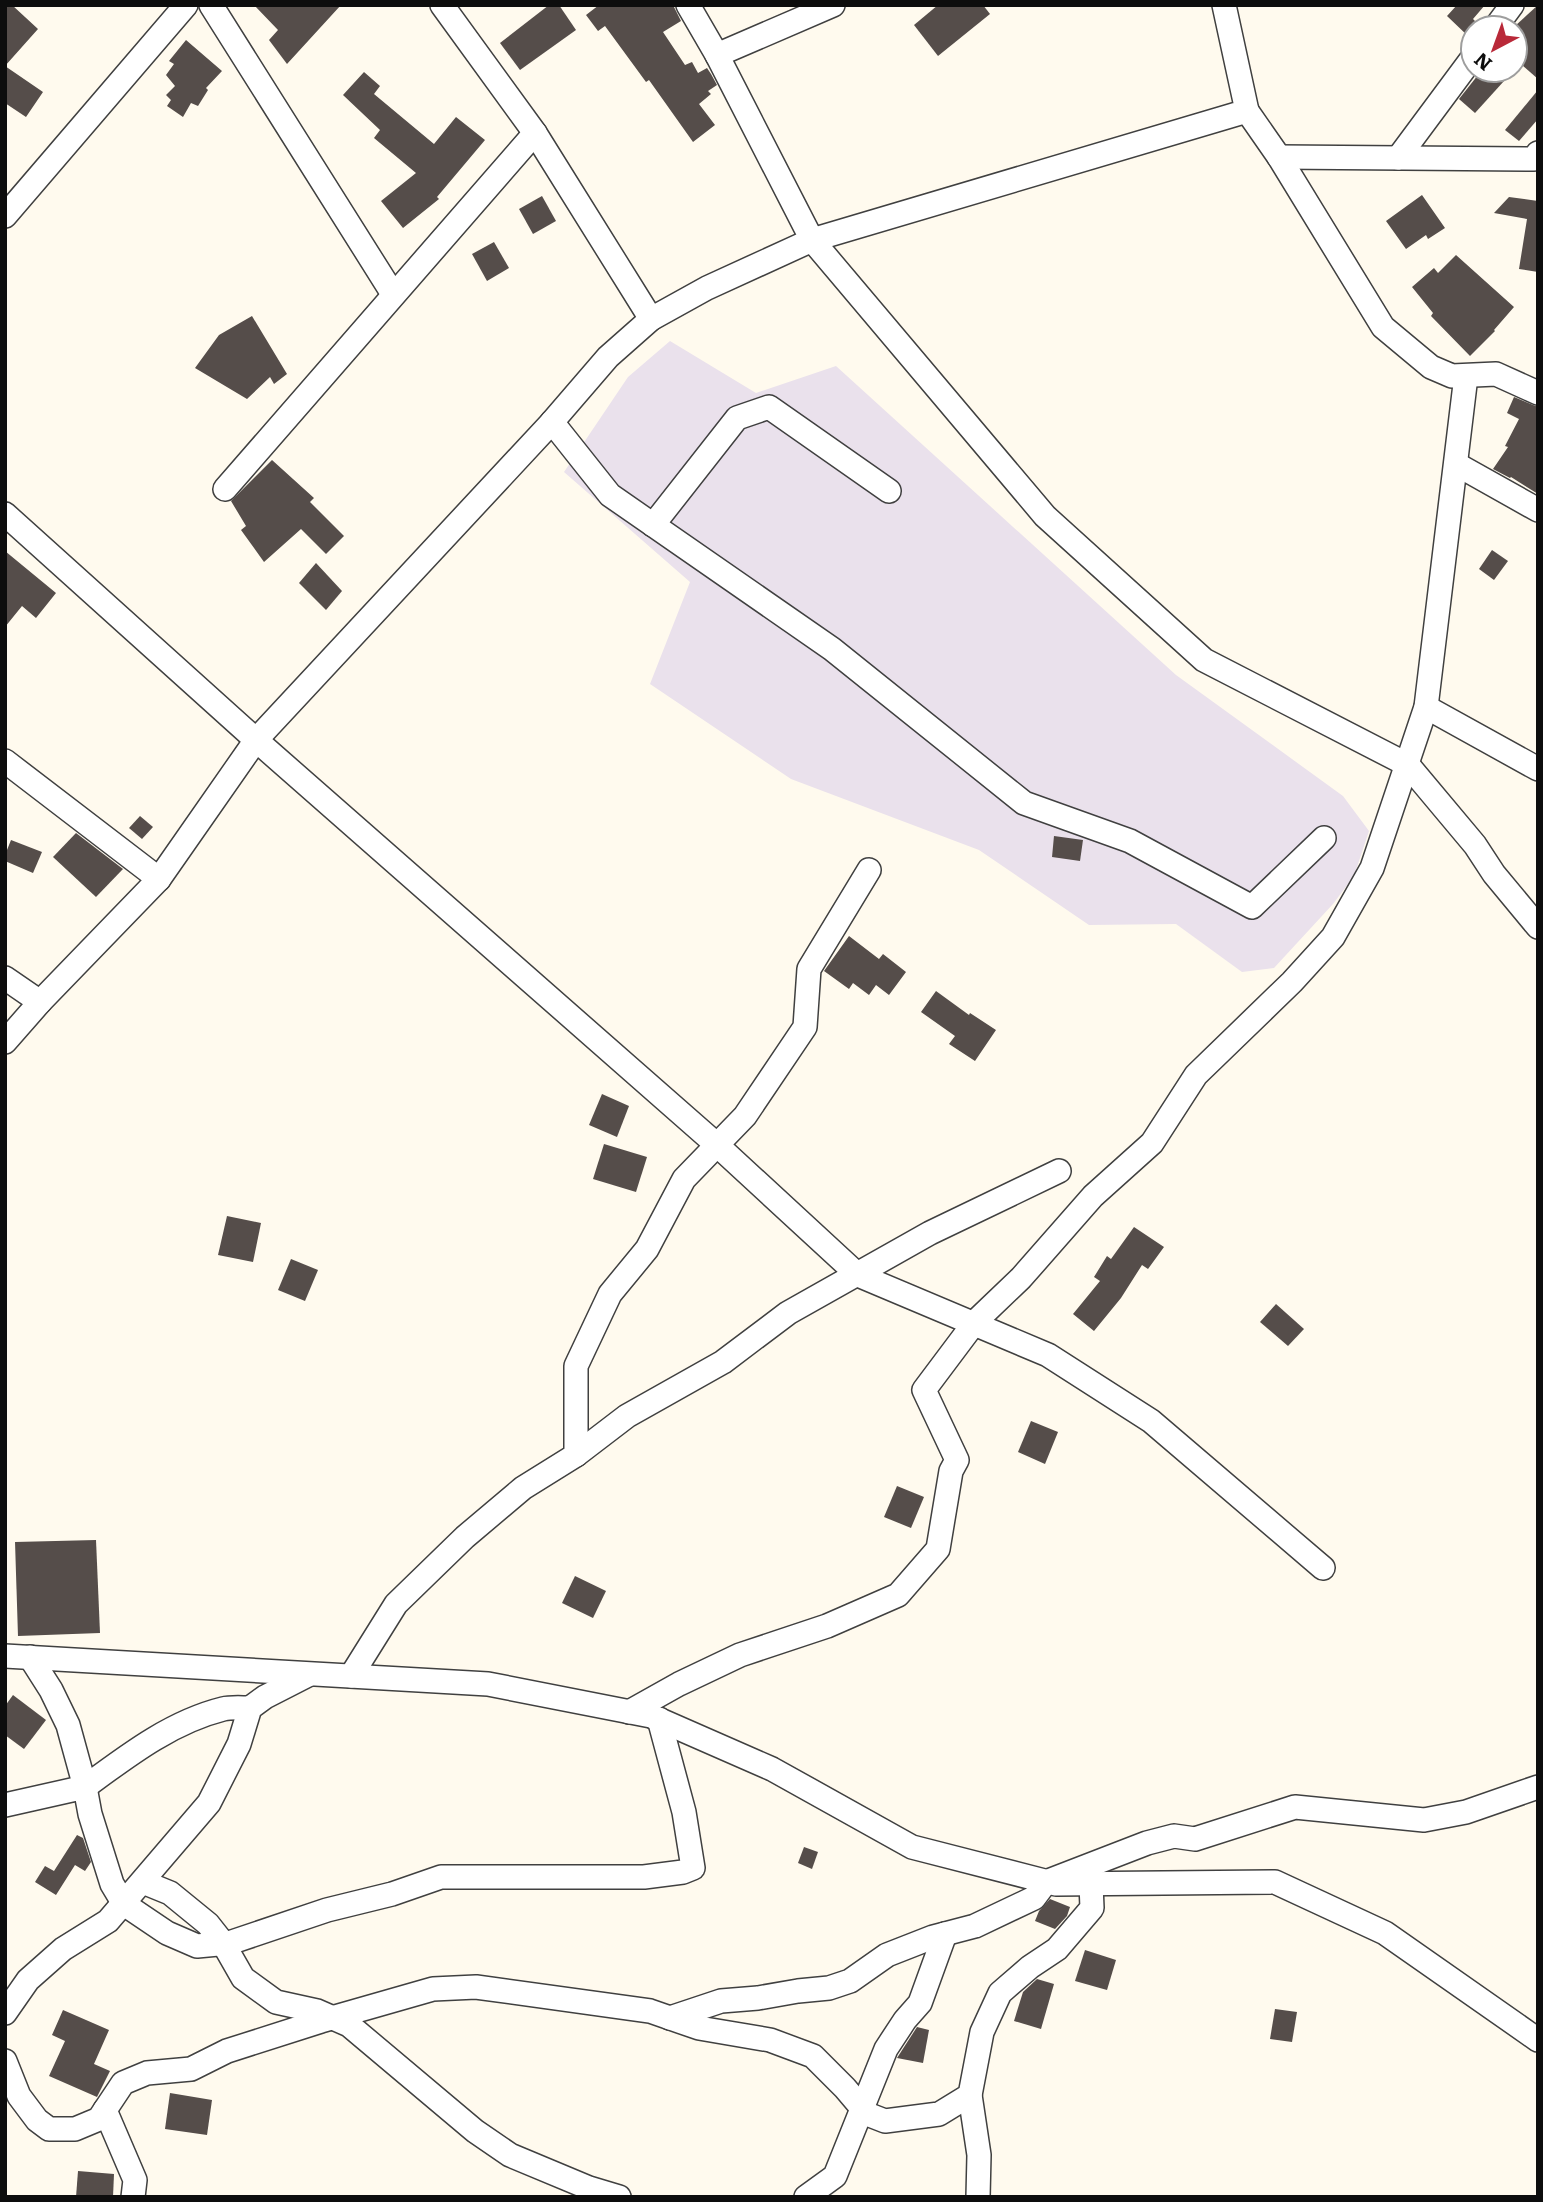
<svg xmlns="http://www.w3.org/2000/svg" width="1543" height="2202" viewBox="0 0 1543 2202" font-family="Literata,serif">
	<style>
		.industrial { fill: #eae1ec }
		.building { fill: #554d4a }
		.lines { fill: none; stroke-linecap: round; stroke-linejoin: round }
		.minor-casing { stroke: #404040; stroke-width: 26 }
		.minor { stroke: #fff; stroke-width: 23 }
	</style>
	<rect width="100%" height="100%" fill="#fffaee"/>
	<polygon class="industrial" points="670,341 756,393 836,366 1176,675 1343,796 1369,831 1354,876 1333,904 1274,968 1242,972 1176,924 1089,925 979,850 791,779 650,684 690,582 564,472 628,377"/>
	<g class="building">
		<polygon points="5,5 12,5 38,29 5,66 43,92 26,117 5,103"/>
		<polygon points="254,5 341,5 287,64 269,40 278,30"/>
		<polygon points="549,5 559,5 576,30 520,70 500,43"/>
		<polygon points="599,5 673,5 681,21 663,32 685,65 692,62 698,73 707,68 711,74 717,85 708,91 711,94 699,104 715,125 693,142 649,80 646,82 605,26 598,31 586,15"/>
		<polygon points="938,5 983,5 990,14 938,56 914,25"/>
		<polygon points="1457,5 1485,5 1473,19 1480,26 1473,28 1473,33 1469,37 1447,16"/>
		<polygon points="1538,5 1538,79 1515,59 1515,26"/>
		<polygon points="186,40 222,71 206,88 208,90 198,106 191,103 183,117 167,106 171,100 166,95 175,86 166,75 174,64 169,61"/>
		<polygon points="1482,70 1514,70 1475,113 1459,99"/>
		<polygon points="364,72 380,86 374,94 434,144 456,117 485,140 437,197 439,199 403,228 381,201 416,173 374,138 380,130 343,95"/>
		<polygon points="1538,90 1538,119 1519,141 1505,130"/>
		<polygon points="1422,195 1445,228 1428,239 1426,235 1406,249 1386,221"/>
		<polygon points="542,196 556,221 533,234 519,209"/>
		<polygon points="1509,197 1538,201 1538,272 1519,269 1527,219 1494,213"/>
		<polygon points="494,242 509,268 487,281 472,254"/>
		<polygon points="1456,255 1514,307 1494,330 1495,331 1470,356 1431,316 1433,313 1412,287 1434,268 1438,273"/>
		<polygon points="252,316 287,374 274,384 270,377 247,399 195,368 219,335"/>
		<polygon points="1514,397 1538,407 1538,494 1511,477 1510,478 1493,469 1508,447 1505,446 1519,419 1507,413"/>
		<polygon points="272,460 314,498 310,502 344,536 326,554 301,529 264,562 241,530 246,526 231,501"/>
		<polygon points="1492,550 1508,561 1494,580 1479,569"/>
		<polygon points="5,551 56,593 36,618 22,606 5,627"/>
		<polygon points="316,563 342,591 326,610 299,583"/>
		<polygon points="140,816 153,827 142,839 129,828"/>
		<polygon points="76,833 123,869 96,897 53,857"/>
		<polygon points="1054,836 1083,840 1080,861 1052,857"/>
		<polygon points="11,840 42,852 33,873 5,861 5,855"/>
		<polygon points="849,936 879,959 883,954 906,972 889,995 876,985 869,995 853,983 849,989 824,971"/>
		<polygon points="936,991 969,1015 970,1013 996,1030 975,1061 949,1044 955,1036 921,1012"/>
		<polygon points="602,1094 629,1106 617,1137 589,1125"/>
		<polygon points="604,1144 647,1157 636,1192 593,1179"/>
		<polygon points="227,1216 261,1223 253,1262 218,1255"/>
		<polygon points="1134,1227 1164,1247 1148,1269 1142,1265 1121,1298 1094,1331 1073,1314 1100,1281 1094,1277 1107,1256 1111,1259"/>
		<polygon points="291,1259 318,1270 305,1301 278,1290"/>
		<polygon points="1276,1304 1304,1329 1288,1346 1260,1322"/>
		<polygon points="1031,1421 1058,1432 1045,1464 1018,1452"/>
		<polygon points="897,1486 924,1497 911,1528 884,1517"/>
		<polygon points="96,1540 100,1633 18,1636 15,1542"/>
		<polygon points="575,1576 606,1591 593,1618 562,1603"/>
		<polygon points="13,1695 46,1720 24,1749 5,1735 5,1706"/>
		<polygon points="77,1835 83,1838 91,1862 85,1871 75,1865 56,1895 35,1882 45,1866 54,1871"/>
		<polygon points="804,1847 818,1852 812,1869 798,1863"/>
		<polygon points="1050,1899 1070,1907 1067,1916 1055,1929 1035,1921 1039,1911"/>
		<polygon points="1085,1950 1116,1960 1107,1990 1075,1981"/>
		<polygon points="1037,1979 1054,1984 1041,2029 1014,2021 1023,1992"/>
		<polygon points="1275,2009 1297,2012 1292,2042 1270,2039"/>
		<polygon points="63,2010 109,2030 94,2064 110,2071 97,2097 49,2076 65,2041 52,2035"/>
		<polygon points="917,2027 929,2030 923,2063 897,2058"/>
		<polygon points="170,2093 212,2100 207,2135 165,2129"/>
		<polygon points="78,2171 114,2174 113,2197 76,2197"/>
	</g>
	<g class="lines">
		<g class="minor-casing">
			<g id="minor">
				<polyline points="211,5 393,294"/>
				<polyline points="442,5 535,133 651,319"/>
				<polyline points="688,5 717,55 812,240 1045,516 1204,660 1408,765 1475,845 1494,874 1538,927"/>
				<polyline points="1495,28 1512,5"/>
				<polyline points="717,55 833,5"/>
				<polyline points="1247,111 1279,157 1383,327 1431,367 1452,376 1496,374 1538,393"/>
				<polyline points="1279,157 1534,159 1538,153"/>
				<polyline points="1398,158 1473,57"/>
				<polyline points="5,216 186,5"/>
				<polyline points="552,422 610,495 832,649 1024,803 1130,841 1252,907 1324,838"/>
				<polyline points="1456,464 1538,510"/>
				<polyline points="225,489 535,133"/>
				<polyline points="5,514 256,740 717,1145 858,1275 1048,1355 1151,1421 1323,1568"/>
				<polyline points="653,525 737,418 769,407 889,491"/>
				<polyline points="1426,707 1538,769"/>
				<polyline points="5,761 159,879"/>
				<polyline points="5,978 40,1002"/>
				<polyline points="5,1042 40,1002 159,879 256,740 552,422 608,357 651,319 707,288 812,240 1247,111 1224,5"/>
				<polyline points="576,1455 627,1416 723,1362 788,1313 930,1233 1059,1171"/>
				<polyline points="5,1656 488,1684 651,1716 772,1769 912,1847 1056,1884 1275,1882 1385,1933 1538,2040"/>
				<path d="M30 1657 51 1690 68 1725 85 1787C127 1756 171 1722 223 1709 231 1707 241 1708 250 1708"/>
				<polyline points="351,1676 396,1604 465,1537 523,1488 576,1455 576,1366 610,1294 647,1249 684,1179 745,1116 805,1027 809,969 869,870"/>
				<polyline points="629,1712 679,1684 740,1655 827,1626 898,1595 938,1549 951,1471 957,1460 924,1390 975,1322 1021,1278 1093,1196 1152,1143 1196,1075 1292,982 1333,937 1372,868 1426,707 1466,376"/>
				<polyline points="5,1805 85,1787 90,1814 112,1884 124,1904 167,1933 197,1946 229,1943 327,1910 392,1894 441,1877 644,1877 683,1872 693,1868 684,1812 659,1719"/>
				<polyline points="143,1882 170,1893 208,1924 223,1943 243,1978 276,2002 317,2011 349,2025 475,2131 510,2155 589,2188 619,2197"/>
				<polyline points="5,2013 28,1980 63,1949 108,1921 209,1803 239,1744 250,1708 265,1697 308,1675"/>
				<polyline points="670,2018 721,2001 758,1998 798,1991 829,1988 850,1981 887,1955 933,1937 975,1926 1034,1898 1046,1882 1147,1843 1174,1836 1195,1839 1295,1807 1424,1820 1466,1812 1538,1787"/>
				<polyline points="5,2061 19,2096 37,2120 49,2129 75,2129 99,2119 123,2083 147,2073 191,2069 227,2051 321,2021 433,1989 476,1987 650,2011 699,2028 770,2040 813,2056 845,2088 867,2114 885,2121 939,2114 970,2095 982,2032 1000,1993 1030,1967 1057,1949 1092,1908 1091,1884"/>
				<polyline points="970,2095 979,2155 978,2197"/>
				<polyline points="105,2110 135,2180 133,2197"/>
				<polyline points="806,2197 835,2176 886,2049 905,2020 920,2003 945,1934"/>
			</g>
		</g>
		<use href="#minor" class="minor"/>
	</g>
	<rect width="1543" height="2202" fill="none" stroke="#0d0d0d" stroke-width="14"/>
	<g transform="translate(1494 49) rotate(221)"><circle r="33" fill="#ffffff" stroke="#9e9e9e" stroke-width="2"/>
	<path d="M0-5L12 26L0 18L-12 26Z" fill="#b92939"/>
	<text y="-10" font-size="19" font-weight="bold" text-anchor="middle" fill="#0d0d0d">N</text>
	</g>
</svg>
